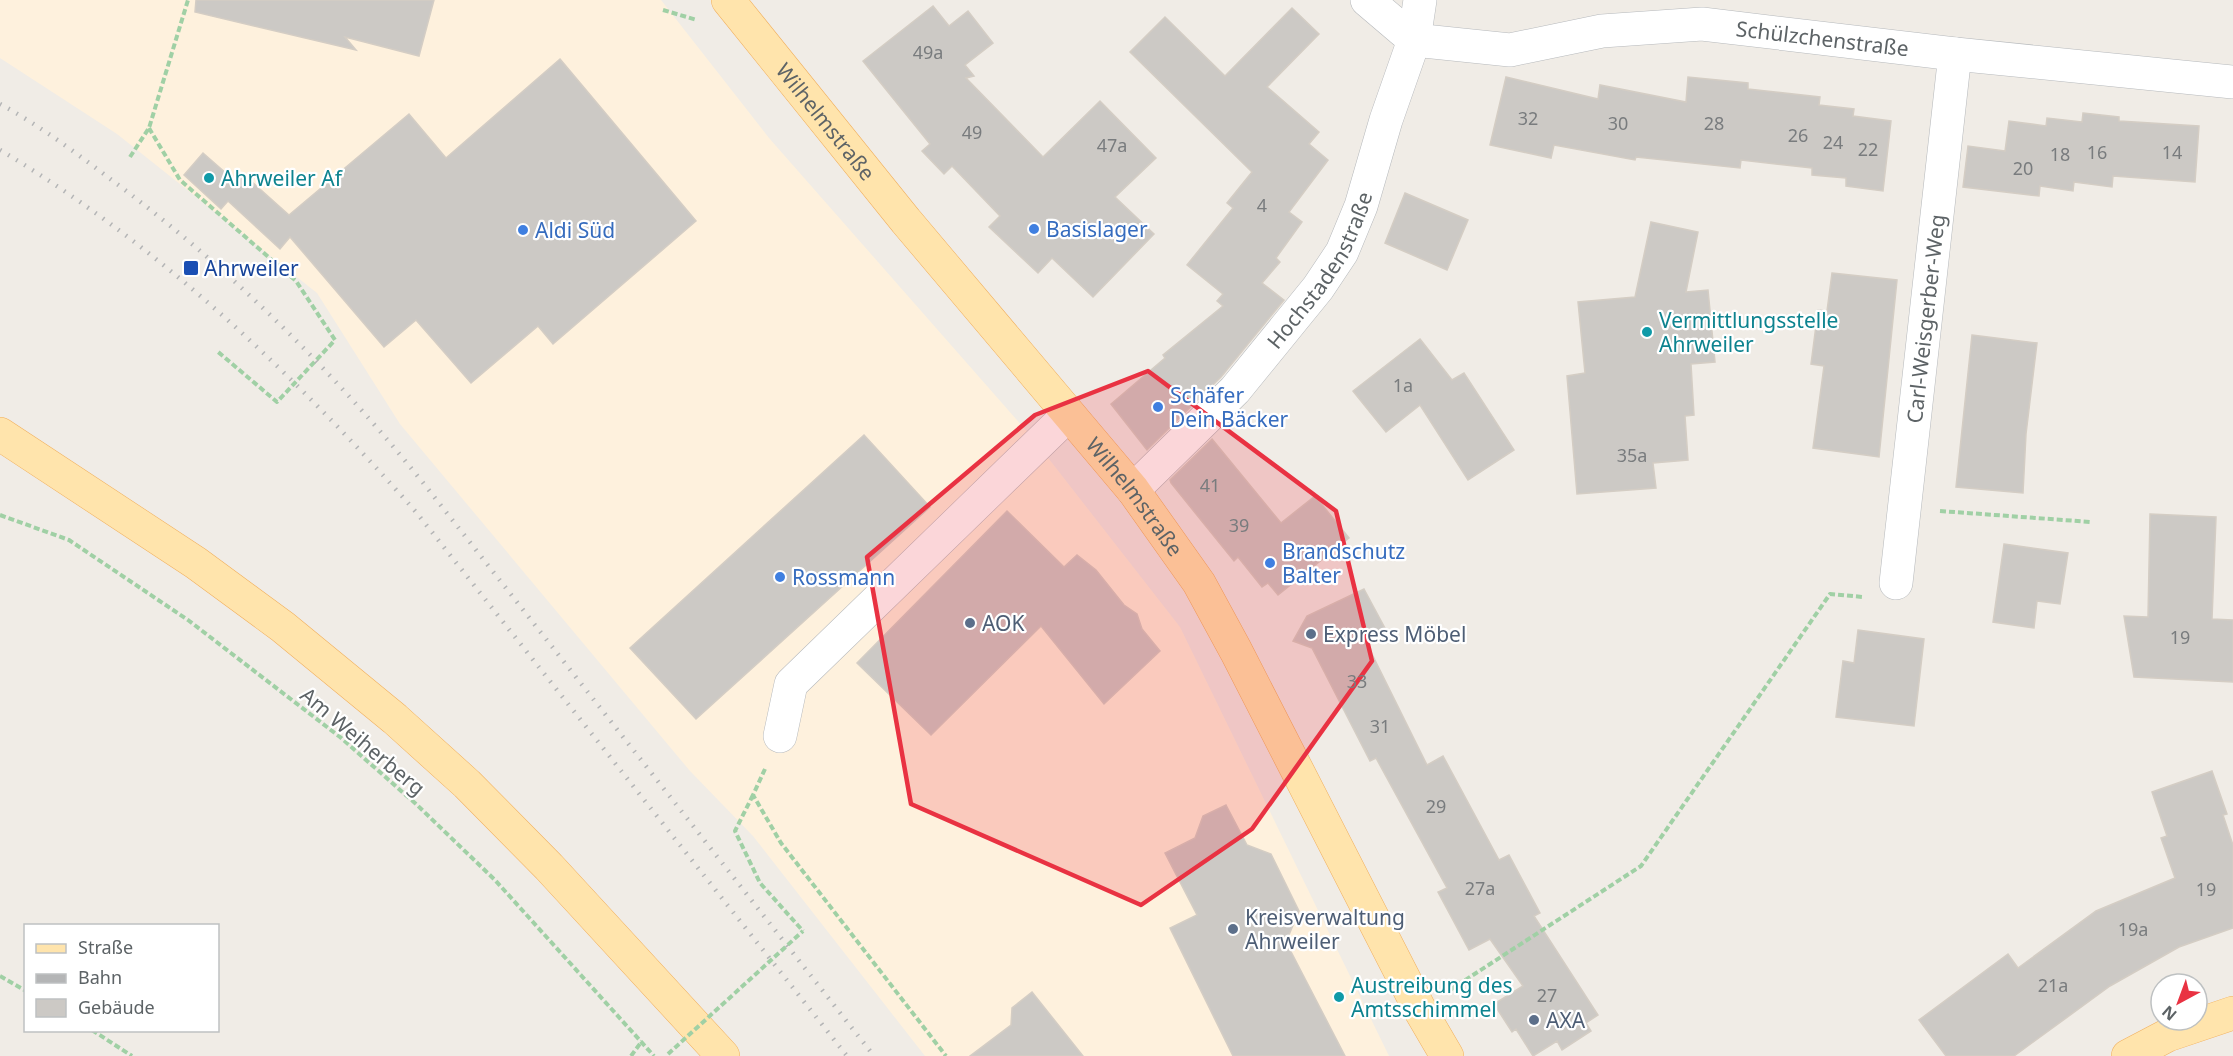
<svg xmlns="http://www.w3.org/2000/svg" width="2233" height="1056" viewBox="0 0 2233 1056" font-family="'Noto Sans',sans-serif">
	<style>
		.commercial { fill: #fef1dd }
		.building { fill: #ccc9c5; stroke: #d4cdc4; stroke-width: 1.5 }
		.lines { fill: none; stroke-linecap: round; stroke-linejoin: round }
		.minor-casing { stroke: #b6b9bc; stroke-width: 34 }
		.major-casing { stroke: #f1af5d; stroke-width: 34 }
		.path { stroke: #a0d0a5; stroke-width: 4; stroke-dasharray: 6 3; stroke-linecap: butt }
		.minor { stroke: #fff; stroke-width: 33 }
		.major { stroke: #ffe4ac; stroke-width: 33 }
		.rail { stroke: #b4b5b6; stroke-width: 4.5; stroke-dasharray: 1.5 8; stroke-linecap: butt }
		.path-bridge { stroke: #a0d0a5; stroke-width: 4; stroke-dasharray: 6 3; stroke-linecap: butt }
		.marked { fill: #e93242; fill-opacity: 0.2; stroke: #e93242; stroke-width: 4.5; stroke-linejoin: round }
		.culture-dot { fill: #0f9aa8; stroke: #fff; stroke-width: 2 }
		.shop-dot { fill: #3f7fe0; stroke: #fff; stroke-width: 2 }
		.transit-dot { fill: #1a4fb4; stroke: #fff; stroke-width: 2 }
		.service-dot { fill: #5c6f8a; stroke: #fff; stroke-width: 2 }
		.labels { text-anchor: middle; dominant-baseline: central; stroke-width: 4.5; stroke-linejoin: round; paint-order: stroke }
		.number-label { font-size: 18px; fill: #797c7e }
		.street-label { font-size: 21px; fill: #5d6366; stroke: #fff }
		.culture-label { font-size: 21px; fill: #0d838f; stroke: #fff; text-anchor: start }
		.shop-label { font-size: 21px; fill: #366cbe; stroke: #fff; text-anchor: start }
		.transit-label { font-size: 21px; fill: #164399; stroke: #fff; text-anchor: start }
		.service-label { font-size: 21px; fill: #4e5e75; stroke: #fff; text-anchor: start }
	</style>
	<rect width="100%" height="100%" fill="#f0ece6"/>
	<polygon class="commercial" points="0,0 661,0 769,138 1031,436 1180,627 1389,1056 925,1056 753,836 690,771 400,424 317,293 117,134 0,58"/>
	<g class="building">
		<polygon points="196,0 434,0 419,56 345,37 356,50 195,12"/>
		<polygon points="933,6 949,26 968,11 993,43 965,65 974,76 966,78 1043,157 1100,101 1156,158 1115,197 1154,234 1093,297 1052,258 1038,273 989,227 1000,216 952,166 944,174 922,151 930,144 863,61"/>
		<polygon points="1292,8 1319,34 1267,87 1319,132 1309,144 1328,160 1289,212 1302,222 1276,258 1280,262 1262,283 1284,300 1221,377 1147,450 1111,404 1165,358 1163,355 1223,306 1217,301 1223,294 1187,265 1233,208 1227,203 1252,172 1130,52 1165,17 1225,76"/>
		<polygon points="560,59 696,221 553,344 538,326 471,383 416,320 384,347 290,237 280,249 228,201 221,209 184,175 203,153 235,181 242,173 289,215 409,114 446,158"/>
		<polygon points="1506,77 1598,99 1600,85 1686,102 1688,77 1748,83 1748,89 1820,97 1819,105 1854,109 1853,116 1891,121 1883,191 1846,186 1846,178 1812,175 1812,168 1741,160 1740,168 1636,157 1635,160 1554,145 1551,158 1490,145"/>
		<polygon points="2083,113 2119,117 2119,121 2199,126 2195,182 2113,176 2112,187 2074,182 2073,191 2040,186 2039,196 1963,187 1968,146 2005,151 2009,121 2046,126 2047,118 2082,122"/>
		<polygon points="1405,193 1468,220 1447,270 1385,243"/>
		<polygon points="1651,222 1698,232 1686,292 1708,290 1715,362 1691,364 1694,415 1685,416 1688,460 1653,463 1656,488 1577,494 1567,376 1585,373 1578,302 1635,297"/>
		<polygon points="1832,273 1897,280 1879,457 1813,448 1824,366 1811,364 1818,310 1827,311"/>
		<polygon points="1972,335 2037,343 2026,434 2023,493 1956,487"/>
		<polygon points="1420,339 1452,380 1464,373 1514,450 1468,480 1420,405 1386,432 1353,391"/>
		<polygon points="864,435 930,507 696,719 630,648"/>
		<polygon points="1212,439 1281,523 1315,496 1349,538 1278,595 1268,583 1262,587 1238,557 1234,561 1171,483 1170,480"/>
		<polygon points="1007,511 1064,567 1077,555 1096,570 1124,605 1137,614 1142,629 1160,651 1104,704 1041,626 931,735 857,663"/>
		<polygon points="2150,514 2216,517 2212,619 2233,620 2233,682 2134,677 2124,616 2148,617"/>
		<polygon points="2004,544 2068,553 2060,604 2037,601 2034,628 1993,622"/>
		<polygon points="1364,589 1387,632 1366,642 1427,765 1443,756 1499,860 1509,855 1540,913 1534,916 1598,1015 1586,1023 1591,1031 1562,1050 1557,1041 1533,1056 1516,1029 1512,1032 1494,1004 1523,986 1490,939 1469,950 1438,892 1447,888 1376,758 1370,761 1312,648 1293,641 1307,616"/>
		<polygon points="1858,630 1924,639 1914,726 1836,717 1843,661 1854,663"/>
		<polygon points="2212,771 2227,814 2223,815 2233,845 2233,928 2179,947 2110,986 2014,1056 1946,1056 1919,1020 2008,954 2018,968 2096,911 2175,878 2161,838 2167,836 2152,792"/>
		<polygon points="1226,805 1247,845 1271,854 1299,911 1286,942 1345,1056 1233,1056 1170,928 1197,915 1165,853 1195,838 1203,816"/>
		<polygon points="1032,992 1083,1056 970,1056 1011,1025 1012,1008"/>
	</g>
	<g class="lines">
		<g class="minor-casing">
			<g id="minor">
				<polyline points="1367,0 1414,40"/>
				<path id="s1" d="M1414 40 1510 50 1602 31 1702 24 1955 54 2233 82"/>
				<path id="s2" d="M1133 490 1235 390 1318 288 1342 252 1361 206 1386 120 1414 40 1420 0"/>
				<path id="s3" d="M1896 583 1955 54"/>
				<polyline points="780,736 791,684 1068,415"/>
			</g>
		</g>
		<g class="major-casing">
			<g id="major">
				<path id="s4" d="M728 0 906 221 1133 490 1199 583 1236 651 1420 1010 1447 1056"/>
				<polyline points="0,434 196,563 283,627 395,719 467,784 549,867 723,1056"/>
				<polyline points="2128,1056 2168,1035 2233,1013"/>
			</g>
		</g>
		<g class="path">
			<polyline points="663,10 697,20"/>
			<polyline points="149,128 180,180 296,281 335,340 277,402 217,351"/>
			<polyline points="130,157 149,128 188,0"/>
			<polyline points="1940,511 2091,522"/>
			<polyline points="0,515 69,540 188,620 340,737 416,804 495,880 654,1056"/>
			<polyline points="765,769 753,795 781,843 946,1056"/>
			<polyline points="753,795 735,831 760,883 803,931"/>
			<polyline points="0,976 26,991"/>
			<polyline points="1450,990 1641,866 1830,594 1863,597"/>
			<polyline points="92,1030 132,1056"/>
			<polyline points="631,1056 642,1041"/>
		</g>
		<use href="#minor" class="minor"/>
		<use href="#major" class="major"/>
		<g class="rail">
			<path d="M0 104C41 126 80 156 117 184 234 272 337 375 428 489L874 1056"/>
			<path d="M0 150C159 245 294 374 416 512L847 1056"/>
		</g>
		<polyline class="path-bridge" points="668,1054 803,931"/>
	</g>
	<path class="marked" d="M1148 371 1336 511 1372 661 1252 829 1141 905 911 804 867 557 1035 415Z"/>
	<g class="culture-dot">
		<circle cx="209" cy="178" r="6"/>
		<circle cx="1647" cy="332" r="6"/>
		<circle cx="1339" cy="997" r="6"/>
	</g>
	<g class="shop-dot">
		<circle cx="1034" cy="229" r="6"/>
		<circle cx="523" cy="230" r="6"/>
		<circle cx="1158" cy="407" r="6"/>
		<circle cx="1270" cy="563" r="6"/>
		<circle cx="780" cy="577" r="6"/>
	</g>
	<rect class="transit-dot" x="183" y="260" width="16" height="16" rx="3"/>
	<g class="service-dot">
		<circle cx="970" cy="623" r="6"/>
		<circle cx="1311" cy="634" r="6"/>
		<circle cx="1233" cy="929" r="6"/>
		<circle cx="1534" cy="1020" r="6"/>
	</g>
	<g class="labels">
		<g class="number-label">
			<text x="928" y="52">49a</text>
			<text x="1528" y="118">32</text>
			<text x="1618" y="123">30</text>
			<text x="1714" y="123">28</text>
			<text x="972" y="132">49</text>
			<text x="1798" y="135">26</text>
			<text x="1833" y="142">24</text>
			<text x="1112" y="145">47a</text>
			<text x="1868" y="149">22</text>
			<text x="2097" y="152">16</text>
			<text x="2172" y="152">14</text>
			<text x="2060" y="154">18</text>
			<text x="2023" y="168">20</text>
			<text x="1262" y="205">4</text>
			<text x="1403" y="385">1a</text>
			<text x="1632" y="455">35a</text>
			<text x="1210" y="485">41</text>
			<text x="1239" y="525">39</text>
			<text x="2180" y="637">19</text>
			<text x="1357" y="681">33</text>
			<text x="1380" y="726">31</text>
			<text x="1436" y="806">29</text>
			<text x="1480" y="888">27a</text>
			<text x="2206" y="889">19</text>
			<text x="2133" y="929">19a</text>
			<text x="2053" y="985">21a</text>
			<text x="1547" y="995">27</text>
		</g>
		<g class="street-label">
			<text stroke="none"><textPath href="#s1" startOffset="412">Schülzchenstraße</textPath></text>
			<text stroke="none"><textPath href="#s4" startOffset="156">Wilhelmstraße</textPath></text>
			<text stroke="none"><textPath href="#s2" startOffset="291">Hochstadenstraße</textPath></text>
			<text stroke="none"><textPath href="#s3" startOffset="266">Carl-Weisgerber-Weg</textPath></text>
			<text stroke="none"><textPath href="#s4" startOffset="642">Wilhelmstraße</textPath></text>
			<text transform="translate(363 741) rotate(40)">Am Weiherberg</text>
		</g>
		<g class="culture-label">
			<text x="221" y="178">Ahrweiler Af</text>
			<text x="1659" y="320">Vermittlungsstelle<tspan x="1659" dy="24">Ahrweiler</tspan></text>
			<text x="1351" y="985">Austreibung des<tspan x="1351" dy="24">Amtsschimmel</tspan></text>
		</g>
		<g class="shop-label">
			<text x="1046" y="229">Basislager</text>
			<text x="535" y="230">Aldi Süd</text>
			<text x="1170" y="395">Schäfer<tspan x="1170" dy="24">Dein Bäcker</tspan></text>
			<text x="1282" y="551">Brandschutz<tspan x="1282" dy="24">Balter</tspan></text>
			<text x="792" y="577">Rossmann</text>
		</g>
		<g class="transit-label">
			<text x="204" y="268">Ahrweiler</text>
		</g>
		<g class="service-label">
			<text x="982" y="623">AOK</text>
			<text x="1323" y="634">Express Möbel</text>
			<text x="1245" y="917">Kreisverwaltung<tspan x="1245" dy="24">Ahrweiler</tspan></text>
			<text x="1546" y="1020">AXA</text>
		</g>
	</g>
	<rect x="24" y="924" width="195" height="108" fill="#ffffff" stroke="#bec1c2" stroke-width="1.5"/>
	<rect x="36" y="944" width="30" height="9" fill="#ffe4ac" stroke="#bec1c2" stroke-width="1.5"/>
	<text x="78" y="954" font-size="18" fill="#5d6366">Straße</text>
	<rect x="36" y="974" width="30" height="9" fill="#b4b5b6" stroke="#bec1c2" stroke-width="1.5"/>
	<text x="78" y="984" font-size="18" fill="#5d6366">Bahn</text>
	<rect x="36" y="999" width="30" height="18" fill="#ccc9c5" stroke="#bec1c2" stroke-width="1.5"/>
	<text x="78" y="1014" font-size="18" fill="#5d6366">Gebäude</text>
	<g transform="translate(2179 1002) rotate(221)"><circle r="28" fill="#ffffff" stroke="#bec1c2" stroke-width="1.5"/>
	<path d="M0-4.5L10 22L0 15L-10 22Z" fill="#e93242"/>
	<text y="-9" font-size="16" font-weight="bold" text-anchor="middle" fill="#5d6366">N</text>
	</g>
</svg>
